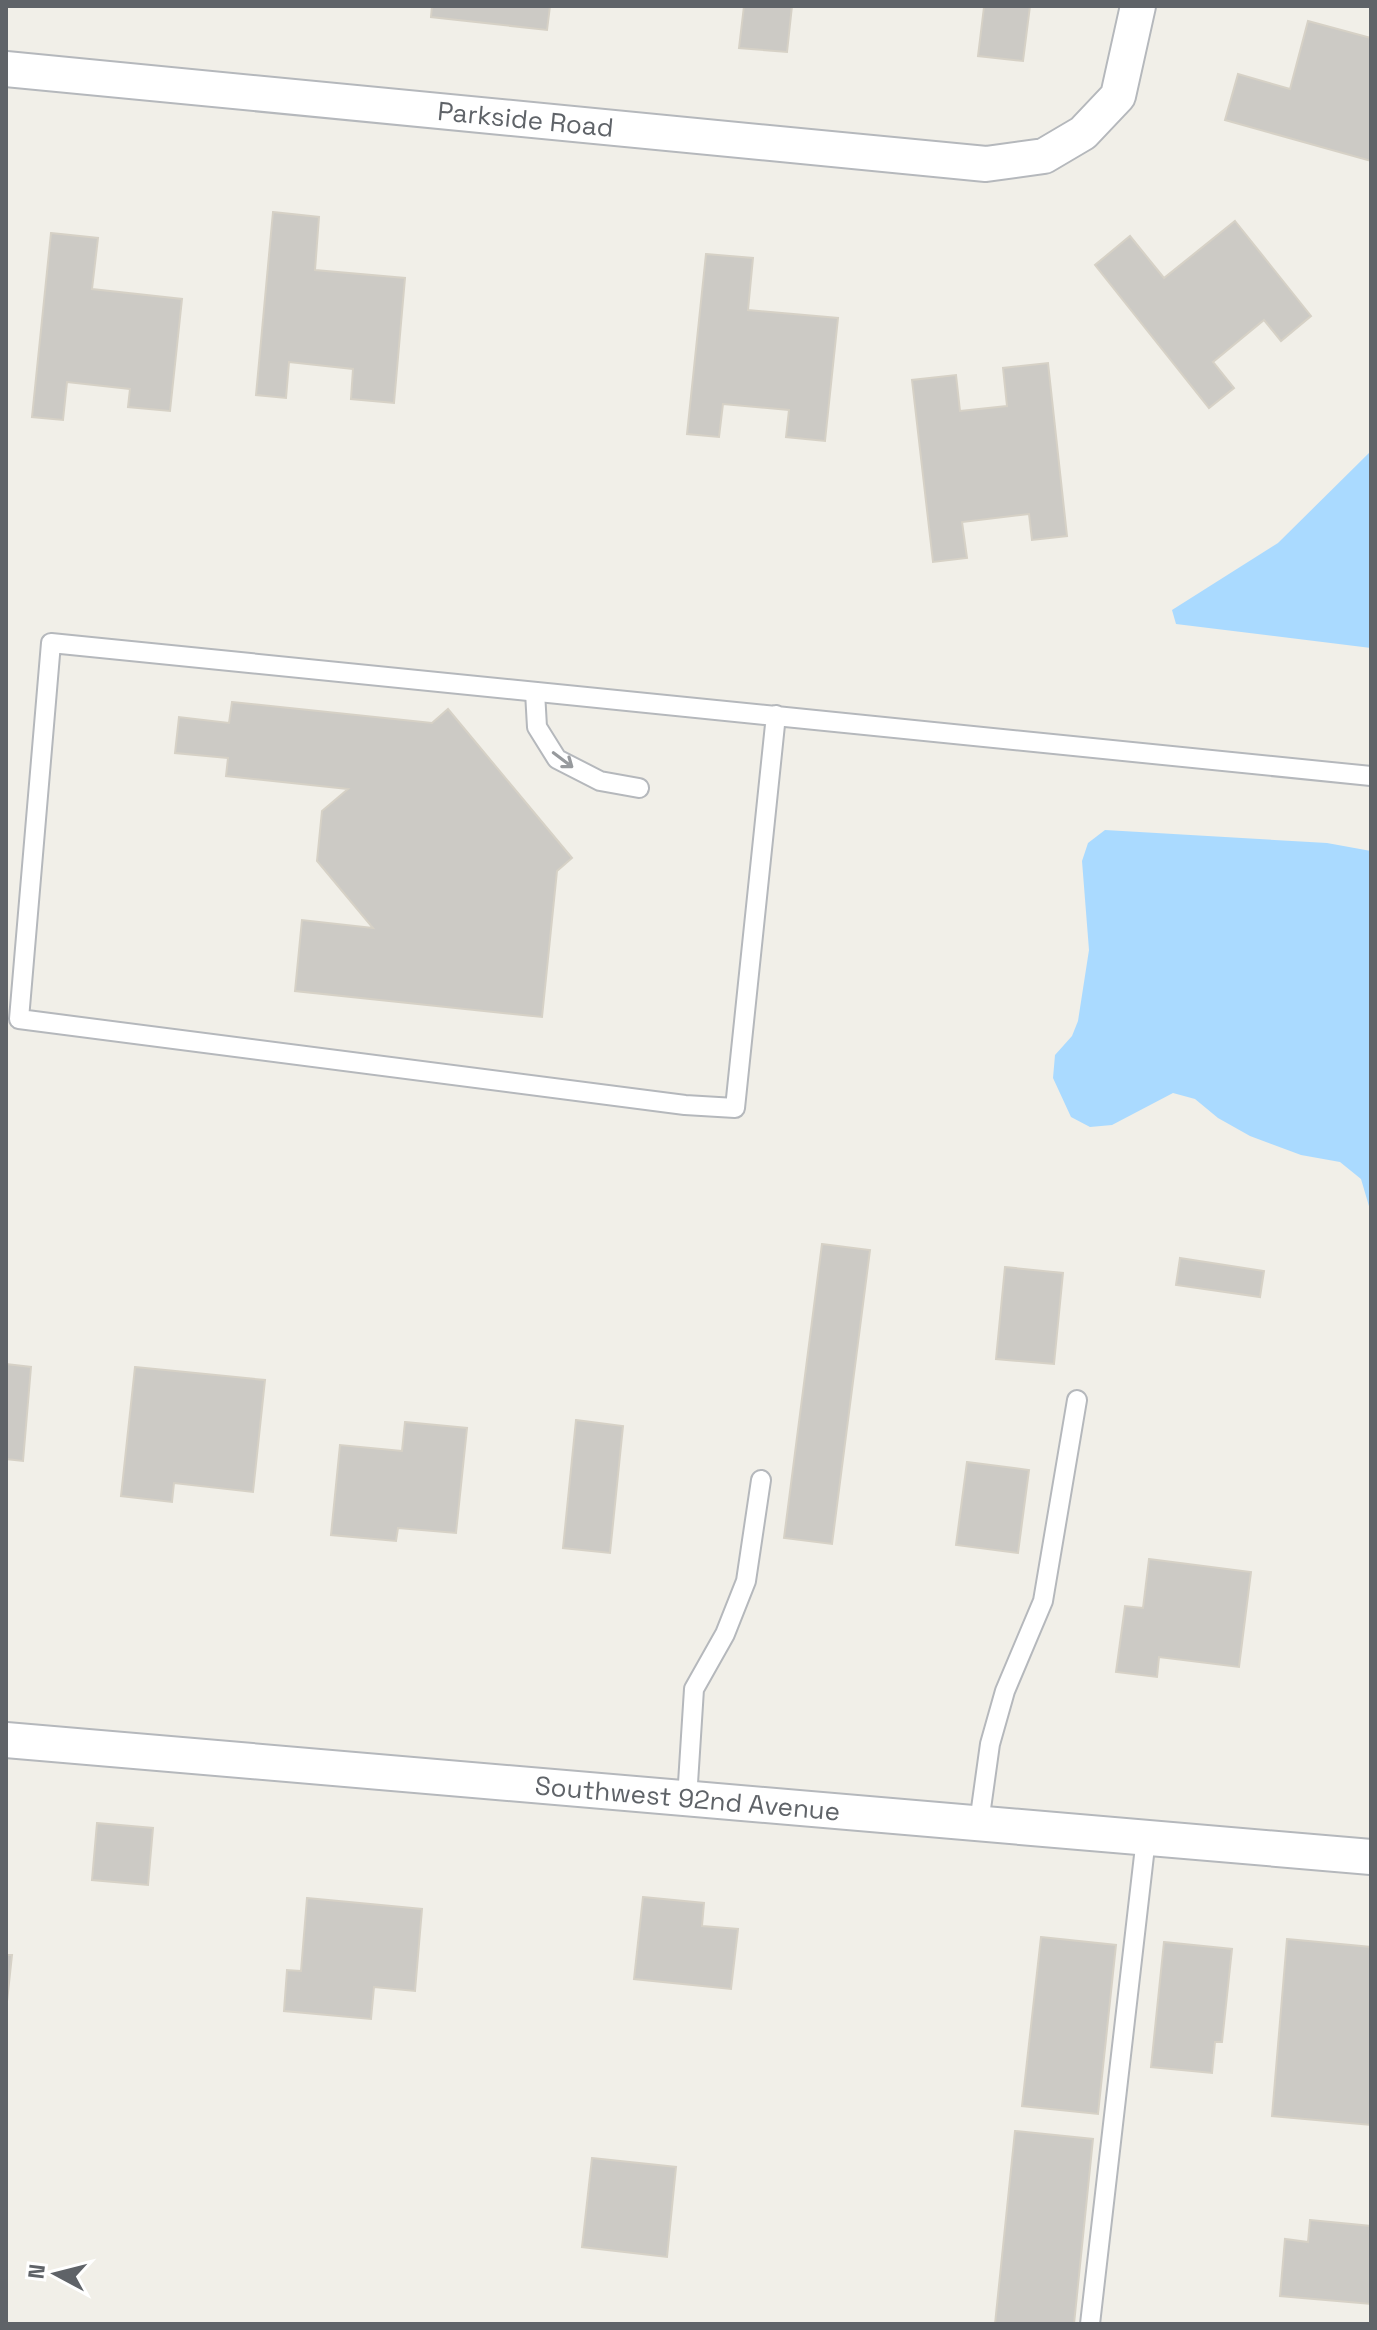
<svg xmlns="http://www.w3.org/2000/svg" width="1377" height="2330" viewBox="0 0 1377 2330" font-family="'Space Grotesk',sans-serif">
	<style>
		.water { fill: #aadaff }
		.building { fill: #cccac5; stroke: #d6d1c6; stroke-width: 2 }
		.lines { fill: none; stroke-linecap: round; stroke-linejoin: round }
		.service-casing { stroke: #b5b8bc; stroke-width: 22 }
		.minor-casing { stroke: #b5b8bc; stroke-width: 38 }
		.service { stroke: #fff; stroke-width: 18 }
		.minor { stroke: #fff; stroke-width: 34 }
		.oneway { stroke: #979a9d }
		.labels { text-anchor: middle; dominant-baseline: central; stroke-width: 8; stroke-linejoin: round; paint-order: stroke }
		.street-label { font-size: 26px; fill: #5f6368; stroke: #fff }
	</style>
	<rect width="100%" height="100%" fill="#f1efe8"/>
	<g class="water">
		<polygon points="1371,451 1371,648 1176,624 1172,610 1278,543"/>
		<polygon points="1105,830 1327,843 1371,851 1371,1213 1361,1179 1340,1162 1301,1155 1250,1136 1218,1118 1195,1099 1173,1093 1112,1125 1090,1127 1071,1117 1053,1078 1055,1055 1072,1036 1078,1021 1089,950 1082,861 1088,843"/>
	</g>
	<g class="building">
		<polygon points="432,6 550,6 547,30 431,17"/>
		<polygon points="744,6 792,6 787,52 739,48"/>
		<polygon points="971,6 1030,6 1023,61 978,56 984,7"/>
		<polygon points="1308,21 1371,38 1371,161 1225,120 1238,74 1290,89"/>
		<polygon points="273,212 319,217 315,270 405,278 394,403 351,399 353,369 289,362 286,398 256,395"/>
		<polygon points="1235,221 1311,316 1281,341 1264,320 1213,362 1234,388 1209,408 1095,265 1130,236 1164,278"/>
		<polygon points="51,233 98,238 92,289 182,299 170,411 128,407 130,389 67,382 63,420 32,417"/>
		<polygon points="706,254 753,258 748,310 838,318 825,441 786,437 789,410 723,404 719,437 687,434"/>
		<polygon points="1048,363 1067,536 1032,540 1029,514 962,522 967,558 933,562 912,380 956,375 960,411 1007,406 1003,368"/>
		<polygon points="232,702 432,723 448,709 572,858 557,871 542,1017 295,991 302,920 373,928 317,861 322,811 348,789 226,776 228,758 175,753 179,717 229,723"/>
		<polygon points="822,1244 870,1250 832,1544 784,1538"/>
		<polygon points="1180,1258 1264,1271 1260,1297 1176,1285"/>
		<polygon points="1005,1267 1063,1273 1054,1364 996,1359"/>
		<polygon points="6,1364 31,1367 23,1461 6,1459"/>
		<polygon points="135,1367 265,1380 253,1492 174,1483 172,1502 121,1496"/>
		<polygon points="576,1420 623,1426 610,1553 563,1548"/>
		<polygon points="405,1422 467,1428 456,1533 398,1528 396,1541 331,1535 340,1445 402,1451"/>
		<polygon points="967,1462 1029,1470 1018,1553 956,1545"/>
		<polygon points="1149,1559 1251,1572 1239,1667 1159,1657 1157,1677 1116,1672 1125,1606 1143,1608"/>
		<polygon points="97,1823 153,1828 148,1885 92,1880"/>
		<polygon points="643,1897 704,1903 702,1926 738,1929 731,1989 634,1979"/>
		<polygon points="307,1898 422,1909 415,1991 374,1987 371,2019 284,2011 287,1970 301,1971"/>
		<polygon points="1041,1937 1116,1945 1098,2114 1022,2106"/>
		<polygon points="1287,1939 1371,1947 1371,2125 1272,2116"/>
		<polygon points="1164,1942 1232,1949 1222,2042 1215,2042 1212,2073 1151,2067"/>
		<polygon points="6,1955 12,1955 6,2011"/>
		<polygon points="1015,2131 1093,2139 1074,2324 995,2324"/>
		<polygon points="592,2158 676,2167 667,2257 582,2247"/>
		<polygon points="1310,2220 1371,2226 1371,2304 1280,2296 1285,2239 1308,2242"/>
	</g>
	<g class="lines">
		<g class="service-casing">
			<g id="service">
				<polyline points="535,692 537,727 557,759 600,781 639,788"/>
				<polyline points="776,715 735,1108 685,1105 19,1019 51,643 1371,776"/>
				<polyline points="687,1799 694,1689 725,1634 746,1581 761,1480"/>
				<polyline points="979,1823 990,1744 1005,1691 1043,1601 1077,1400"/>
				<polyline points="1090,2324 1146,1838"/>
			</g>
		</g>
		<g class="minor-casing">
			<g id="minor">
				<path id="s1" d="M6 69 986 164 1044 156 1083 133 1118 96 1138 6"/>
				<path id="s2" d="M6 1740 1371 1857"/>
			</g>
		</g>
		<use href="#service" class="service"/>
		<use href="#minor" class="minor"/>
	</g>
	<defs><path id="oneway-shaft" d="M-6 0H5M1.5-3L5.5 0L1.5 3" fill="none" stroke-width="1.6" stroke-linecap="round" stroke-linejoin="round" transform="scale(2)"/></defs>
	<use class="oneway" href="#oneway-shaft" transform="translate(563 760) rotate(37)"/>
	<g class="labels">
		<g class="street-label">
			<text stroke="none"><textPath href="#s1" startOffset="522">Parkside Road</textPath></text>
			<text stroke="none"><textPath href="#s2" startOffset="684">Southwest 92nd Avenue</textPath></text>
		</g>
	</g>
	<rect width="1377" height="2330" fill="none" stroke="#5f6368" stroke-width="16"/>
	<g transform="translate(56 2274) rotate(277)" stroke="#ffffff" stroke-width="6" paint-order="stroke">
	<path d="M0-6L14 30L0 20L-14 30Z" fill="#5f6368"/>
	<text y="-12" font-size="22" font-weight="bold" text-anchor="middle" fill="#5f6368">N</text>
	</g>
</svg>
